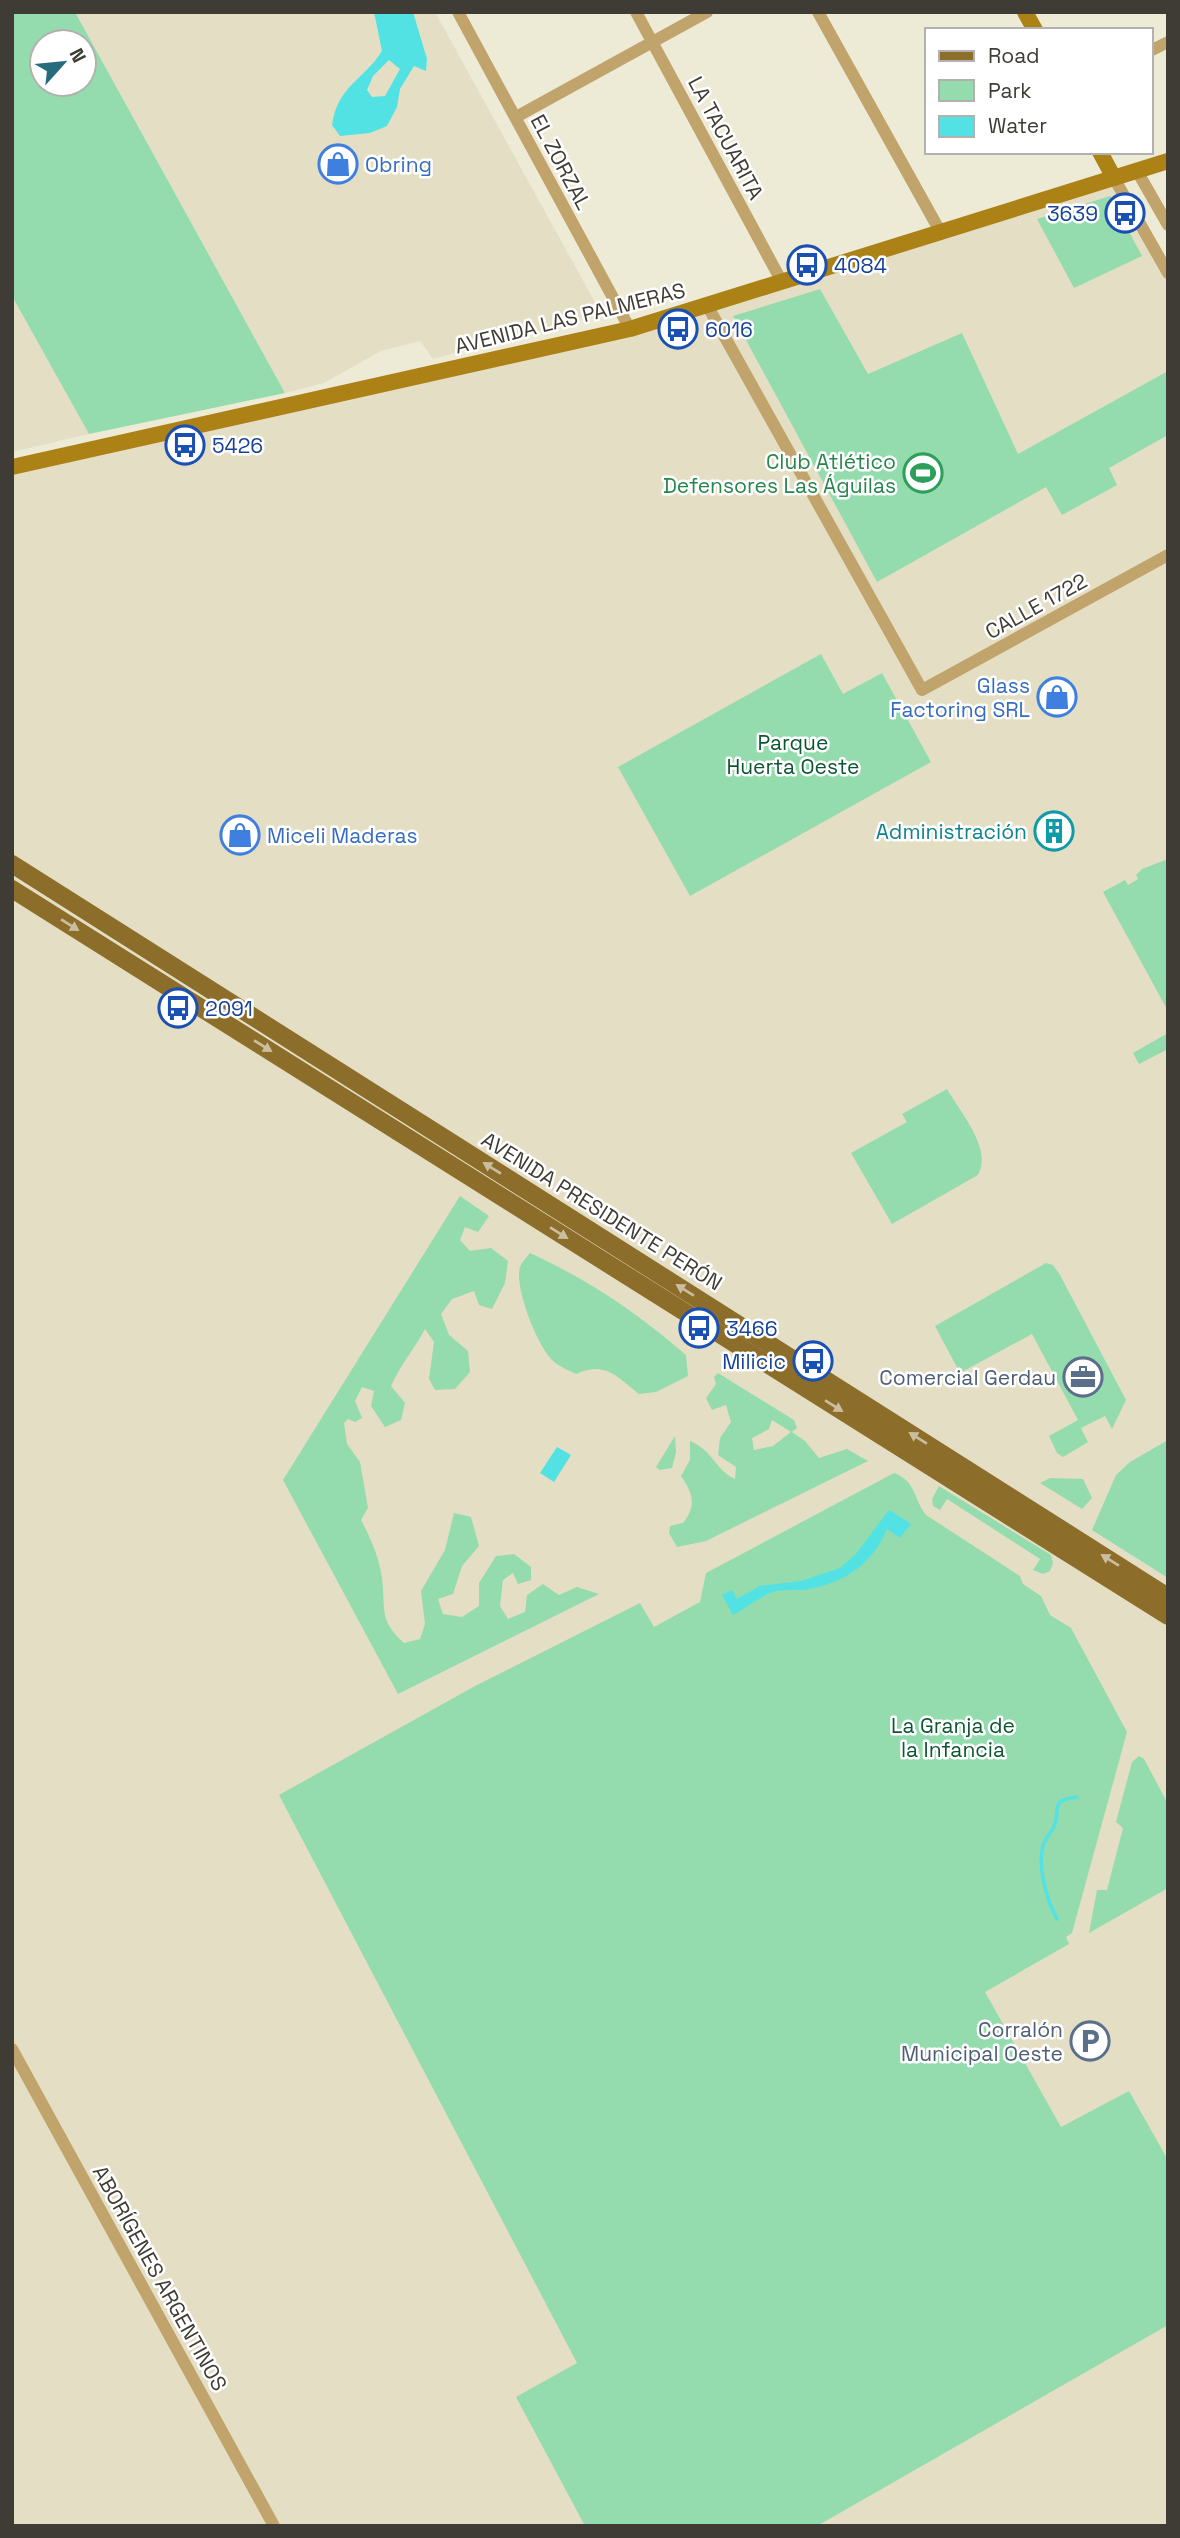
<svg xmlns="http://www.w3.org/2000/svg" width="1180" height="2538" viewBox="0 0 1180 2538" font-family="'Space Grotesk',sans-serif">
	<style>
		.built { fill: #e4dfc4 }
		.green { fill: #94dbae; fill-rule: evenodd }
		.water { fill: #52e2e4; fill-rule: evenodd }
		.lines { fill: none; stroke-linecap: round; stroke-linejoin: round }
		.stream { stroke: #52e2e4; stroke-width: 3.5 }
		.street { stroke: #c1a46b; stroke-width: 12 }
		.secondary { stroke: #ac8115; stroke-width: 16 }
		.primary { stroke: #8c6d2a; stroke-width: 18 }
		.oneway { fill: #cbbd9f }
		.labels { text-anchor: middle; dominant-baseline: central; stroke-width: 5; stroke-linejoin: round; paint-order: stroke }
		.street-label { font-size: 21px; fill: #3e3c34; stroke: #fff }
		.shop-label { font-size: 21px; fill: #366cbe; stroke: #fff; text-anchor: start }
		.transit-label { font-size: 21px; fill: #164399; stroke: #fff; text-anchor: start }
		.leisure-label { font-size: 21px; fill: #27864d; stroke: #fff; text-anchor: end }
		.park-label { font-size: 21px; fill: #0d5632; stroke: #fff }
		.culture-label { font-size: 21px; fill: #0d838f; stroke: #fff; text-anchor: end }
		.service-label { font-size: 21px; fill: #4e5e75; stroke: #fff; text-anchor: end }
	</style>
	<rect width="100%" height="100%" fill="#edead6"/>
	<g class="built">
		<polygon points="75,12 435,12 602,315 433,359 420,341 381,351 324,383 285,393"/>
		<polygon points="1114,178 1168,273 1168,2526 12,2526 12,467 630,329"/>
		<polygon points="12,296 89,434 12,452"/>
	</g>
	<g class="green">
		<path d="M12 12H75L285 393 89 434 12 296ZM42 42H84V84H42Z"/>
		<polygon points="1110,196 1142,256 1074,288 1037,219"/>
		<polygon points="820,289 868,374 962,333 1018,454 1168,371 1168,435 1109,468 1117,485 1062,515 1046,487 877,582 733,316"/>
		<polygon points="821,654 843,694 882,673 931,762 690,896 618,767"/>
		<polygon points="1168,859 1168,1011 1103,892 1125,880 1128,885 1138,879 1136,875 1142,869"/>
		<polygon points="1168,1033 1168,1049 1139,1064 1133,1053"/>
		<path d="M947 1089C960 1112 993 1149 978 1175L892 1224 851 1153 907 1122 902 1114Z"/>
		<path d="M460 1196 489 1216 478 1232 465 1227 460 1240 470 1251 491 1248 508 1261 505 1283 492 1309 479 1305 474 1291 452 1299 441 1314 449 1335 468 1351 470 1372 455 1389 435 1390 429 1379 434 1342 425 1329C414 1350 400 1365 391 1386L405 1403 401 1420 385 1427 371 1406 374 1391 362 1387 355 1401 362 1418 355 1422 348 1419 344 1423 347 1444 360 1462 368 1508 361 1520C371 1539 379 1557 382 1578 386 1610 378 1619 404 1643L420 1639 425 1624 421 1591 445 1550 454 1513 471 1517 479 1546 462 1566 453 1594 438 1599 443 1614 462 1617 479 1606V1583L496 1556 514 1554 531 1567V1580L518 1584 513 1573 503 1580 500 1606 508 1619 525 1612 527 1595 543 1584 559 1595 577 1587 599 1594 398 1694 283 1480Z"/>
		<path d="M530 1253C587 1279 639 1314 686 1355L688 1376 656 1392 639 1394C616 1376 605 1361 576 1374 568 1370 558 1366 552 1360 537 1345 514 1287 520 1267 522 1262 527 1257 530 1253Z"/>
		<polygon points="1046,1263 1053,1265 1060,1275 1126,1400 1112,1429 1105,1416 1081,1428 1088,1442 1063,1457 1057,1453 1049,1436 1078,1420 1032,1334 960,1373 935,1326"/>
		<path d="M718 1373 794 1420 797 1428 792 1432 805 1441 819 1458 847 1449 868 1461 706 1541 677 1547 669 1533 670 1526 683 1523C697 1506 693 1493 681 1476L690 1460V1441C715 1452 713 1468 735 1479L736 1467 718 1455 720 1438 731 1422 726 1405 712 1410 706 1398 716 1384 714 1377ZM772 1420 791 1432 773 1446 754 1450 752 1438 769 1429Z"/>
		<polygon points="675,1436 676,1452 672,1468 660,1470 656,1467"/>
		<polygon points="1168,1440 1168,1578 1092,1530 1116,1475 1130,1462"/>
		<path d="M894 1473C916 1481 913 1498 926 1515L1020 1576 1023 1584 1041 1596 1050 1615 1071 1628 1127 1732 1072 1933 1066 1937 1069 1944 985 1992 1061 2127 1129 2091 1168 2160V2325L817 2526H585L516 2397 577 2363 279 1795 477 1685 640 1603 654 1627 700 1602 706 1573Z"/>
		<polygon points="1050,1478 1083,1479 1092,1498 1082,1509 1040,1483"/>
		<polygon points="939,1486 1051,1555 1053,1563 1050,1571 1043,1574 1033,1570 1040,1559 947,1499 940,1510 933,1506 932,1499"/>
		<polygon points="1139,1756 1144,1759 1168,1804 1168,1888 1089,1933 1097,1890 1107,1890 1123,1828 1116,1822 1132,1762"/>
	</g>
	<g class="water">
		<path d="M374 12H413L427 59 426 71 414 66 400 89 397 107 387 126 370 133 340 136 332 125C338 85 363 81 382 51ZM389 60 400 69 385 96 372 97 367 90 373 76Z"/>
		<polygon points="557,1447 571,1455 554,1482 540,1473"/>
		<path d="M889 1510 911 1524 900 1538 887 1529C873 1563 846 1582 809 1589 798 1591 787 1589 776 1591 761 1595 747 1608 733 1615L722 1595 732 1590 737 1599 760 1586 801 1581 840 1568 856 1554Z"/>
	</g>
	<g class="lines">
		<path class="stream" d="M1057 1919C1047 1901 1037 1866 1043 1846 1045 1838 1051 1833 1054 1827 1061 1809 1049 1800 1077 1797"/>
		<g class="street">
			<polyline points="458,12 630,329"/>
			<polyline points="636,12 782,282"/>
			<polyline points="818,12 941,233"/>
			<polyline points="1150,51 1168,42"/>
			<polyline points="516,117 707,12"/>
			<polyline points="1137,171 1168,225"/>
			<polyline points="1114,178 1168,273"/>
			<polyline points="707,305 922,690 1168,555"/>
			<polyline points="12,2049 274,2526"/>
		</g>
		<g class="secondary">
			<polyline points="1025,12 1035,30"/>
			<polyline points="1100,152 1114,178"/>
			<polyline points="12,467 630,329 1168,161"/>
		</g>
		<g class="primary">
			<polyline points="12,864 1168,1597"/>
			<polyline points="12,889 1168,1616"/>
		</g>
	</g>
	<defs><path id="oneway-solid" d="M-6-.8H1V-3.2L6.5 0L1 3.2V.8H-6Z" transform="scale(1.75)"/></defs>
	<g class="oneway">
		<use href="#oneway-solid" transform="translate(70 925) rotate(32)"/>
		<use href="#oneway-solid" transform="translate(263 1046) rotate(32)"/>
		<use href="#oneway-solid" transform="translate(492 1168) rotate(-148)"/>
		<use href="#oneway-solid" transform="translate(559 1233) rotate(32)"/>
		<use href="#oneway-solid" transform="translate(685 1290) rotate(-148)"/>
		<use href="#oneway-solid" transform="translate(834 1406) rotate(32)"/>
		<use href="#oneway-solid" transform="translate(918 1438) rotate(-148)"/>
		<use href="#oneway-solid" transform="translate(1110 1560) rotate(-148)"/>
	</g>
	<defs>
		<g id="shop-ring" transform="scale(2.0125)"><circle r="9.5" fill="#fff" stroke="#3f7fe0" stroke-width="1.5"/><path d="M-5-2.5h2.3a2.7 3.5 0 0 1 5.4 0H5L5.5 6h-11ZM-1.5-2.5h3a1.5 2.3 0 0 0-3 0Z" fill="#3f7fe0"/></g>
		<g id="bus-ring" transform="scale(2.0125)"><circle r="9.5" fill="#fff" stroke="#1a4fb4" stroke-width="1.5"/><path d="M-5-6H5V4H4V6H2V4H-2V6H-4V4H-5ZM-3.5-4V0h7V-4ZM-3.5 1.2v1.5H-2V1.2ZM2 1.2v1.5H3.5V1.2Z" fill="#1a4fb4"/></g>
		<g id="stadium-ring" transform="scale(2.0125)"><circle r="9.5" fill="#fff" stroke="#2e9e5b" stroke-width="1.5"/><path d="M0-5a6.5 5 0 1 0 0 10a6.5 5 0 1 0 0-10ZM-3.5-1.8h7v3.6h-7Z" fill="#2e9e5b"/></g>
		<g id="building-ring" transform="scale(2.0125)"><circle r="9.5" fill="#fff" stroke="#0f9aa8" stroke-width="1.5"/><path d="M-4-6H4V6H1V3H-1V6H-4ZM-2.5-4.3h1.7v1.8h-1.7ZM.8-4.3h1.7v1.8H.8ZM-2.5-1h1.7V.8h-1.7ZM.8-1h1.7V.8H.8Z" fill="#0f9aa8"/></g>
		<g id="office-ring" transform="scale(2.0125)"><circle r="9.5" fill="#fff" stroke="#5c6f8a" stroke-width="1.5"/><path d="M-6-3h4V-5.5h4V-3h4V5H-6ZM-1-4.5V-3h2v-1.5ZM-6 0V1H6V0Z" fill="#5c6f8a"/></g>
		<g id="parking-ring" transform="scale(2.0125)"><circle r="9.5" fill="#fff" stroke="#5c6f8a" stroke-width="1.5"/><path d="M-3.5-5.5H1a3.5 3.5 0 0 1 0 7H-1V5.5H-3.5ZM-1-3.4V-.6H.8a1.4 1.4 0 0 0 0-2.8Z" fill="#5c6f8a"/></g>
	</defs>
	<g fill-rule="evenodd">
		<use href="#shop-ring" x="338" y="164"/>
		<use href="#bus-ring" x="1125" y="213"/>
		<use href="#bus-ring" x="807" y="265"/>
		<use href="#bus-ring" x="678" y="329"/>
		<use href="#bus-ring" x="185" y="445"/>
		<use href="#stadium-ring" x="923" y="473"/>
		<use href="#shop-ring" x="1057" y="697"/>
		<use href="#building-ring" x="1054" y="831"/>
		<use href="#shop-ring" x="240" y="835"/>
		<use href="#bus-ring" x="178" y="1008"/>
		<use href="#bus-ring" x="699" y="1328"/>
		<use href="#bus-ring" x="813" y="1361"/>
		<use href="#office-ring" x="1083" y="1377"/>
		<use href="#parking-ring" x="1090" y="2041"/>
	</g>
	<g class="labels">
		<g class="street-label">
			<text transform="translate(726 138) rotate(62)">LA TACUARITA</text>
			<text transform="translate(561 162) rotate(62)">EL ZORZAL</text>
			<text transform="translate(570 318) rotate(-14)">AVENIDA LAS PALMERAS</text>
			<text transform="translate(1036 606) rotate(-29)">CALLE 1722</text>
			<text transform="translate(602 1211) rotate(32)">AVENIDA PRESIDENTE PERÓN</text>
			<text transform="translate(160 2278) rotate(61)">ABORÍGENES ARGENTINOS</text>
		</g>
		<g class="shop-label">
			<text x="365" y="164">Obring</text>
			<text x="1030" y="685" text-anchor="end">Glass<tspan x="1030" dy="24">Factoring SRL</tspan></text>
			<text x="267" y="835">Miceli Maderas</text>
		</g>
		<g class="transit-label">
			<text x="1098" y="213" text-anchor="end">3639</text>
			<text x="834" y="265">4084</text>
			<text x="705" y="329">6016</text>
			<text x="212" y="445">5426</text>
			<text x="205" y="1008">2091</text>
			<text x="726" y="1328">3466</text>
			<text x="786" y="1361" text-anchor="end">Milicic</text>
		</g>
		<g class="leisure-label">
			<text x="896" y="461">Club Atlético<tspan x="896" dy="24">Defensores Las Águilas</tspan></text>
		</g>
		<g class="park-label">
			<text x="793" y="742">Parque<tspan x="793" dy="24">Huerta Oeste</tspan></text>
			<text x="953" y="1725">La Granja de<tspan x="953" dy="24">la Infancia</tspan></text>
		</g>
		<g class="culture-label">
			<text x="1027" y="831">Administración</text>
		</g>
		<g class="service-label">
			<text x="1056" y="1377">Comercial Gerdau</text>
			<text x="1063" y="2029">Corralón<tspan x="1063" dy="24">Municipal Oeste</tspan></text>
		</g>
	</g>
	<rect width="1180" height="2538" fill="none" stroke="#3e3c34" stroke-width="28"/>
	<rect x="925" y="28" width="228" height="126" fill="#ffffff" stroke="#b2b1ae" stroke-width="2"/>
	<rect x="939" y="51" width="35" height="10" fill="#8c6d2a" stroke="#b2b1ae" stroke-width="2"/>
	<text x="988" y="63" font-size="21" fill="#3e3c34">Road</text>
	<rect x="939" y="80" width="35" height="21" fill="#94dbae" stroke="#b2b1ae" stroke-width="2"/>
	<text x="988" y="98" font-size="21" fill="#3e3c34">Park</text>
	<rect x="939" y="116" width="35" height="21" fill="#52e2e4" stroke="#b2b1ae" stroke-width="2"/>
	<text x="988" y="133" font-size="21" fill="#3e3c34">Water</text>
	<g transform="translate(63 63) rotate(63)"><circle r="33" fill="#ffffff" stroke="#b2b1ae" stroke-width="2"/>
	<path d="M0-5L12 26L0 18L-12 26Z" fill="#276c7c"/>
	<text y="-10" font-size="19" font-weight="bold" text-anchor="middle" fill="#3e3c34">N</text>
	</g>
</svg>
